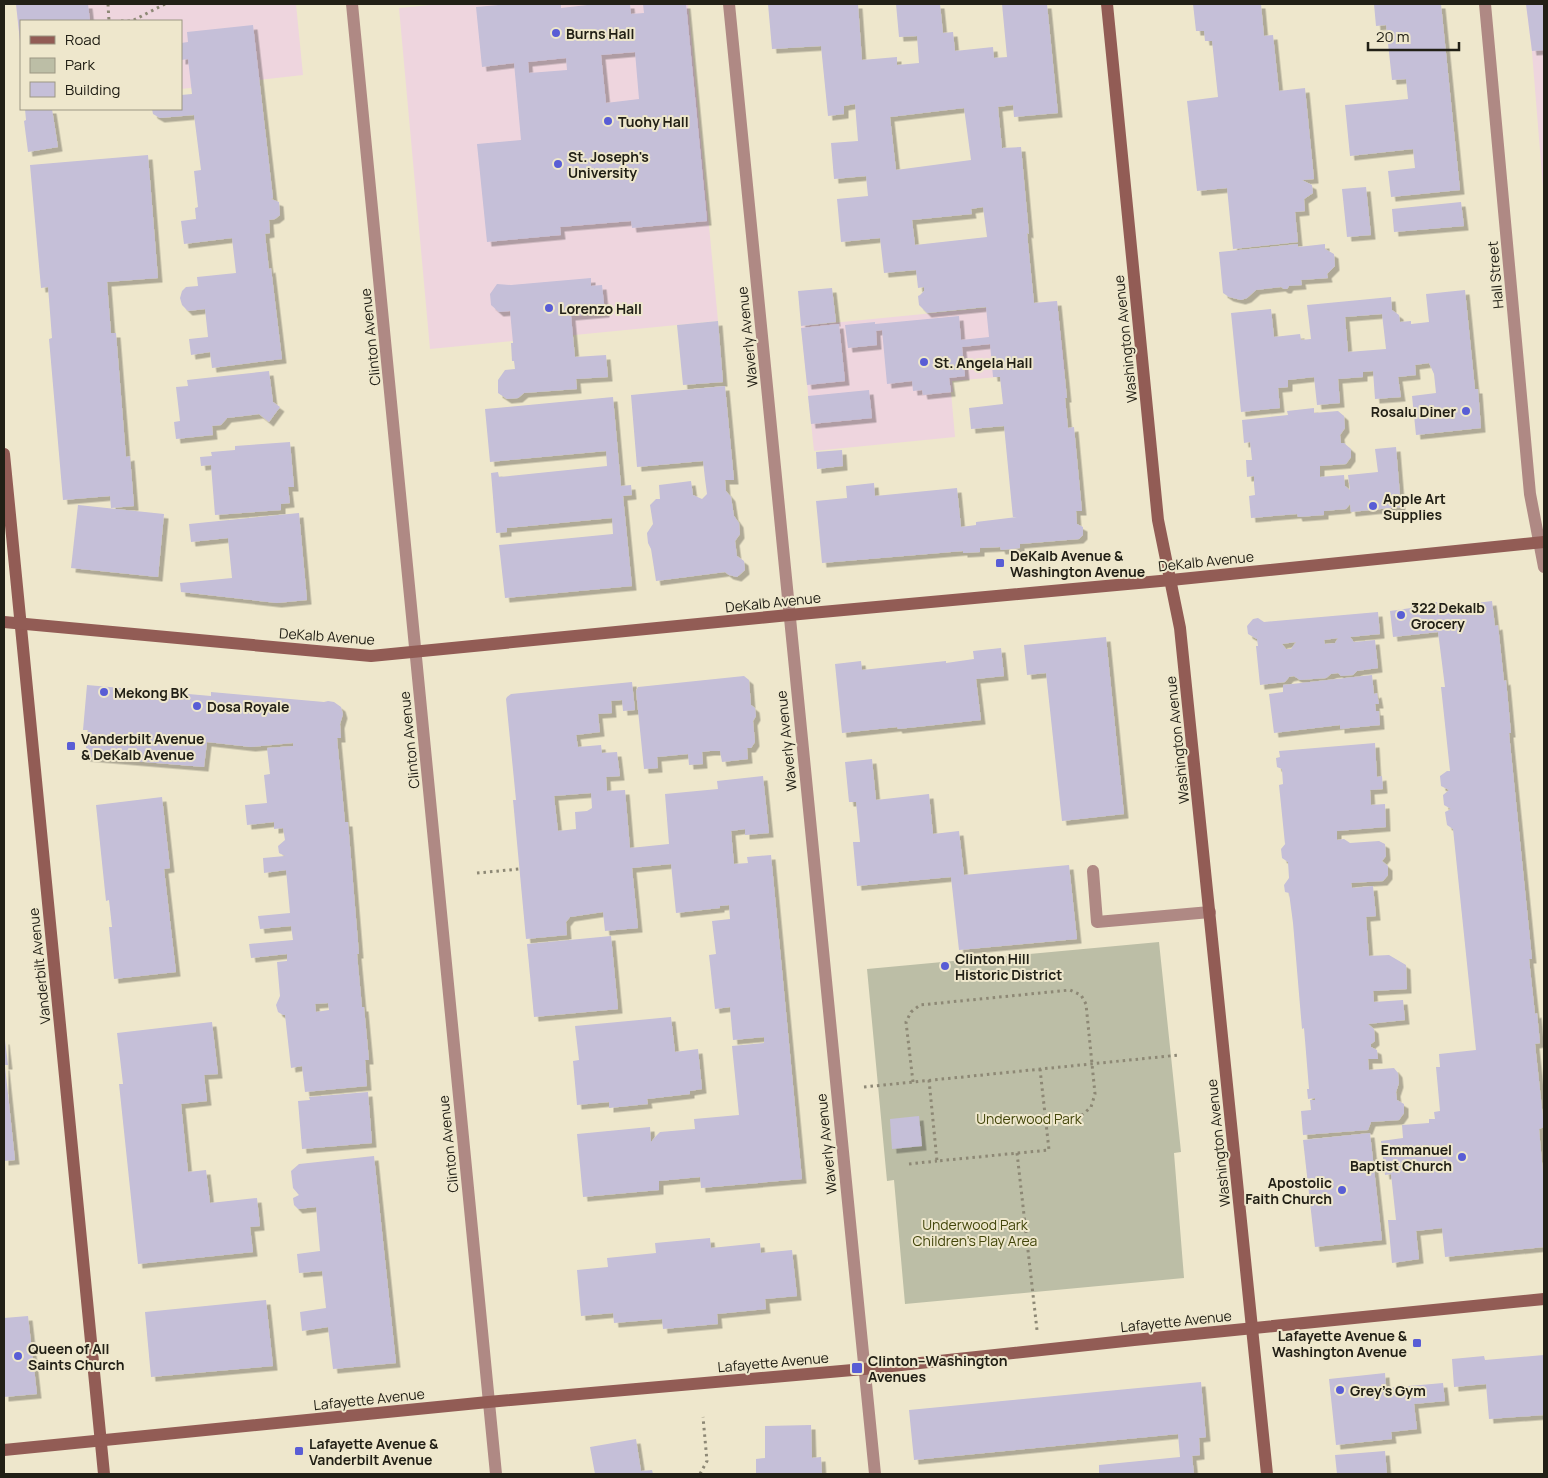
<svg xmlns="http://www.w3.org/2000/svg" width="1548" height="1478" viewBox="0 0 1548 1478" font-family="Manrope,sans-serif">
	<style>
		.education { fill: #eed5de }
		.green { fill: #bcbea6 }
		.building { fill: #c5bfd8; fill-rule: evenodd; filter: url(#shadow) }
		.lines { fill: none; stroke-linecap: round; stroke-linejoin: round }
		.path { stroke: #8d8875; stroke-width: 3; stroke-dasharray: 2.5 4; stroke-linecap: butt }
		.lane { stroke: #af8984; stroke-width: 12 }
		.street { stroke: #af8984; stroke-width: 12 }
		.secondary { stroke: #925c55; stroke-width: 12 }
		.poi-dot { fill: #595dd5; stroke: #eee7cc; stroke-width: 2 }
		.labels { text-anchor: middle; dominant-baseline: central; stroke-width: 4; stroke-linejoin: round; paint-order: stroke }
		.poi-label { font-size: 14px; font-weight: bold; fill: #222016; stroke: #eee7cc; text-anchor: start }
		.street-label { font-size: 14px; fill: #222016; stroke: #eee7cc }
		.park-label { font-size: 14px; fill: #43460b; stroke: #eee7cc }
	</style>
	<defs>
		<filter id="shadow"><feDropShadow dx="4.5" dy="4.5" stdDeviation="0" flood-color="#0004"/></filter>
	</defs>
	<rect width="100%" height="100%" fill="#eee7cc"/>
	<g class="education">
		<polygon points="16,4 296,4 303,75 181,89 181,21 21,21 21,54"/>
		<polygon points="441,4 688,4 718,321 430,349 399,8"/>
		<polygon points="1526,4 1544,4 1544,200 1532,52"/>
		<polygon points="1057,301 1065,371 952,381 953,392 951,392 955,437 814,451 801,326"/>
	</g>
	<polygon class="green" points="1159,942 1181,1152 1174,1153 1184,1278 905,1304 894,1180 887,1181 867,969"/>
	<g class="building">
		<polygon points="16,4 88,4 90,21 21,21 21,41 20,41"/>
		<path d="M510 4H561V8L596 4H630L631 14 644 13 643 4H686L707 221 632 228 631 221 560 227 561 235 487 242 477 144 521 140 514 63 482 67 476 7ZM635 52 639 99 606 103 601 55ZM566 58 567 70 529 73 528 62Z"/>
		<path d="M768 4H858L862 60 897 57V65L919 63 917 36 899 37 896 4H940L943 33 953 32 955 51 993 47 994 58 1007 57 1002 4H1047L1058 113 1014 117 1013 105 998 107 1002 148 1021 147 1029 234 1027 233 1034 303 1057 301 1067 398H1065L1068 428 1074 427 1082 511H1076L1077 524 1083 527V535L1079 539 1020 544V548L1001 550 1000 547 980 548V552L963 553V551L822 563 816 501 847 498 846 486 874 483 875 496 957 488 961 527 976 525V522L1017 517 1013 518 1004 426 971 429 969 408 1003 404 1000 377H993L990 344 962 347 965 376 949 378 951 392 923 395 922 390 913 391 912 381 887 384 882 330 876 331 877 345 848 348 845 325 875 322V324L959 316 961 340 989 337 986 307 927 313 919 305 918 296 920 295 924 291V287L918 288 916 270 884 273 880 238 841 242 837 199 868 196 866 176 834 179 831 143 858 141 855 104 844 106V114L828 116 821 46 772 49ZM964 108 971 160 896 170 890 117ZM983 207 987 237 915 245 912 220 972 214 971 209Z"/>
		<polygon points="1193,4 1261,4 1264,36 1273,35 1279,91 1305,88 1314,179 1302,180 1312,185 1313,193 1304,199 1305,211 1295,212 1298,242 1233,249 1227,188 1197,191 1187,101 1218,97 1212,41 1205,41 1204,31 1196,31"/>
		<polygon points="1374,4 1441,4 1460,190 1391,197 1388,171 1415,168 1413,149 1350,156 1345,105 1408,99 1406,79 1392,80 1386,25 1376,26"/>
		<polygon points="1526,4 1544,4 1544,50 1532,51"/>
		<polygon points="253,25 273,198 271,199 279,202 280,215 275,219 269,220 270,233 265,234 269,269 271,268 282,359 212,368 210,352 191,355 189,339 208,337 205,309 188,311 182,305 180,298 182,291 186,287 198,286 197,277 236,273 232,238 184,244 181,221 196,219 195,208 198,207 194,171 201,170 194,115 160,118 153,114 152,109 181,109 181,95 192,94 188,59 181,60 181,43 188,42 187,32"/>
		<polygon points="25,109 52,109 58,147 28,152 24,121 26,120"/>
		<polygon points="148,155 158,278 107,282 111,333 116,333 126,457 130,456 134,506 111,508 110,496 63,500 49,339 52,338 48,287 41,288 30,165"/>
		<polygon points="1366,187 1371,235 1347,237 1342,189"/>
		<polygon points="1461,202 1464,226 1394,232 1392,209"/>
		<polygon points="1298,244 1298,247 1325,244 1325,249 1334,254 1335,266 1327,274 1328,278 1301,280 1302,285 1289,286 1287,289 1284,289 1281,287 1256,290 1247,298 1241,300 1229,297 1223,293 1219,252"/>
		<polygon points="591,278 591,286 602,285 605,313 571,316 575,357 606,355 608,377 576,379 577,389 524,393 518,398 507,399 498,393 498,380 505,370 515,369 514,361 512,361 511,343 513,343 510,311 499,312 491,305 490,294 497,284 511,285"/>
		<polygon points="832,288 836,322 801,326 798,291"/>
		<path d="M1465 290 1475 389H1478L1481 428 1416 435 1412 396 1436 393 1434 374 1429 363 1415 365 1416 375 1398 377 1401 397 1375 399 1373 371 1363 372V377L1338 379 1340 403 1317 405 1314 377 1288 380V387L1278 388 1280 408 1241 412 1231 313 1271 309 1274 337 1300 334 1301 340 1311 339 1307 305 1391 297 1392 310 1399 315 1400 322 1411 321V324L1429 322 1426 294ZM1382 314 1386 349 1348 352 1345 317Z"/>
		<polygon points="718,321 723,382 683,385 677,325"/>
		<polygon points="839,324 845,381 807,385 801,328"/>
		<polygon points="269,371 273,402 280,407 269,422 259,414 227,418 221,425 212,426 213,435 176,439 174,422 180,421 176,387 188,386 187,380"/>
		<polygon points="725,386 734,480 725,480 726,491 731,497 734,516 739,523 740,534 735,541 737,556 744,561 745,570 737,577 729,575 725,572 656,581 651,549 648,543 647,533 653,524 650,505 656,499 660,499 659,485 691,481 693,495 702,499 707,494 705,479 703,461 637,467 631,395"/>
		<polygon points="869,390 872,418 811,424 808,396"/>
		<polygon points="613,397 621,486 631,485 632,495 623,496 632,586 505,598 499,545 613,534 612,518 507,528 507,532 496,533 491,473 498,472 499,477 607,466 606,451 490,462 485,409"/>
		<polygon points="1314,408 1314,413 1338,411 1344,416 1345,428 1340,435 1341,443 1344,443 1351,449 1351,457 1346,464 1320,466 1320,477 1344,475 1345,486 1350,490 1348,475 1378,472 1375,449 1396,447 1401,507 1351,512 1350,504 1346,509 1324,511 1324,515 1298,517 1297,514 1251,518 1249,496 1255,495 1254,484 1254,476 1247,477 1246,460 1252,460 1250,442 1244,443 1242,420 1288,415 1287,411"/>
		<polygon points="290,442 294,487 288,487 290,503 281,504 281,510 215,515 211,465 201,466 200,457 212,456 211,452 235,450 235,446"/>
		<polygon points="842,450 843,466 817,469 816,452"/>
		<polygon points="78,505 164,514 158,577 71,568"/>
		<polygon points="299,513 307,600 277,603 181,592 180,583 232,578 228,538 191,542 189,524"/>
		<polygon points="1492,601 1495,626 1498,625 1504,681 1506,680 1511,733 1509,733 1532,959 1529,959 1535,1014 1537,1013 1540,1043 1535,1044 1544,1127 1539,1129 1544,1184 1544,1247 1445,1257 1442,1228 1416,1231 1419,1259 1392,1263 1388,1220 1396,1220 1391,1174 1385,1175 1381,1141 1403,1138 1402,1125 1429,1123 1429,1119 1435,1119 1434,1112 1440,1111 1436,1067 1440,1067 1439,1054 1476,1050 1453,829 1447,825 1445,812 1451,809 1444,805 1443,795 1449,790 1441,786 1440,776 1447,771 1450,771 1441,687 1445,687 1438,632 1393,637 1390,611 1411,608 1411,605 1437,602 1438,608"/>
		<path d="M1378 612 1380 634 1350 637 1354 642 1375 640 1378 668 1357 671 1353 675 1341 676 1338 673 1331 674 1326 678 1300 680 1294 676 1289 677 1285 682 1260 685 1256 646H1258L1257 639 1248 634 1247 626 1253 619 1258 618 1264 622ZM1338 638 1335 643 1325 644 1324 640ZM1296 642 1291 649H1286L1282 644Z"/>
		<polygon points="1106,637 1124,814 1062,821 1046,673 1027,675 1024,645"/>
		<polygon points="1001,648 1004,676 976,679 981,720 898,729 897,727 842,733 835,664 861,661 862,670 946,661 946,663 974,659 973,651"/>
		<polygon points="1372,675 1374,694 1377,693 1379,704 1375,704 1376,711 1379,711 1380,725 1340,729 1340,725 1274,733 1269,694 1283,692 1283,685"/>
		<polygon points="744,676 749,680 751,705 755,708 756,716 753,721 755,742 751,748 747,748 748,759 722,762 720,751 710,751 702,752 703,764 689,765 688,754 657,757 658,768 644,769 636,691 638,687"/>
		<path d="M632 682 635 710 623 711 622 700 611 701 612 713 598 714 600 732 576 735 578 747 601 745 602 753 617 752 620 776 606 777 607 791 625 790 630 848 669 844 665 794 718 789 717 781 763 776 769 833 745 835V829L731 831 734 864 748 863 747 857 771 855 802 1179 701 1188 700 1177 659 1181V1190L583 1197 577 1134 650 1127 651 1142 656 1136 660 1132 695 1129 694 1119 739 1115 732 1046 764 1043V1037L733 1040 730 1007 715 1009 709 955 716 954 712 921 730 919 729 905 720 906V908L676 913 671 864 632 868 638 928 605 931 603 912 570 917 566 922 567 935 526 939 513 800H516L506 699 507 697 511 694ZM591 793 592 808 587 811 575 812 576 829 558 831 554 796Z"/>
		<path d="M87 685 211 696V692L324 702 328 701 334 702 341 707 343 714 340 724 341 738H337L345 822H348L359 954H357L362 1007H364L369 1060H365L367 1086 305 1092 302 1066 291 1068 285 1015H283L278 1012 276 1005 280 996 277 962 287 961V954L251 958 249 944 293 940 291 926 260 929 258 916 290 913 286 870 264 873 263 858 285 856 279 853 278 846 285 840 283 828 274 829V822L247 825 245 805 267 803 264 775 270 774 267 748 293 746V743L251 747 207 742 204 767 85 757 88 730H83ZM328 1003 329 1010 316 1012 315 1004Z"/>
		<polygon points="1375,743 1377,777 1382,776 1383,789 1370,790 1371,805 1385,804 1386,827 1337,831 1337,840 1344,839 1350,843 1379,841 1385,844 1386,856 1382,861 1388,866 1388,875 1383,881 1351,883 1352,888 1373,886 1376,916 1366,917 1369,956 1389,955 1406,965 1407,989 1373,991 1374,1002 1403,1000 1405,1020 1368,1024 1374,1029 1375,1041 1371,1044 1371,1047 1377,1050 1378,1059 1368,1059 1369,1070 1394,1068 1398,1073 1399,1083 1396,1092 1397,1100 1404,1104 1404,1113 1399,1120 1371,1122 1368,1130 1303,1135 1301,1111 1311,1110 1310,1100 1315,1100 1315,1098 1308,1099 1307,1089 1309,1089 1304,1028 1302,1029 1293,923 1289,893 1285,892 1284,885 1289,878 1288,862 1282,858 1281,849 1286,843 1285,844 1279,785 1283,784 1282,769 1277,767 1276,758 1280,757 1279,751"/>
		<polygon points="872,759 876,800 929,794 933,834 959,831 964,875 1069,865 1077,939 959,950 951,877 857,886 853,842 860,842 856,802 849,802 845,762"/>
		<polygon points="162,797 170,868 164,869 176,972 114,979 109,927 112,927 109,900 106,901 96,805"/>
		<polygon points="611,936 618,1009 534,1017 527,944"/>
		<polygon points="671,1017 675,1052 698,1049 702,1089 690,1091 690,1094 647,1099 648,1104 609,1108 609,1102 577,1105 573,1061 579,1060 575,1026"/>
		<polygon points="212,1022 218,1074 204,1075 207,1101 181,1104 188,1172 206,1170 210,1203 257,1198 260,1226 250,1227 253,1252 138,1264 119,1084 123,1084 117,1033"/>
		<polygon points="4,1040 5,1040 8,1065 4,1065"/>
		<polygon points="4,1066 5,1066 15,1160 4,1161"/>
		<polygon points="368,1092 372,1143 302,1149 298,1101 310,1100 309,1097"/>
		<polygon points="919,1116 922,1146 892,1149 890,1119"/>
		<polygon points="1370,1133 1382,1240 1315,1247 1303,1140"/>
		<polygon points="374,1156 396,1363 333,1369 328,1327 302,1331 300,1312 326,1308 322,1271 299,1273 297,1254 320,1251 316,1207 298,1209 294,1205 293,1198 299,1195 293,1188 291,1171 299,1164"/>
		<polygon points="710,1238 711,1248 760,1243 761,1253 792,1250 797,1296 765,1299 766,1309 717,1314 718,1324 663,1329 662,1319 614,1323 613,1313 581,1316 577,1270 608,1267 607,1258 656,1253 655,1243"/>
		<polygon points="266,1300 273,1366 151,1377 145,1312"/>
		<polygon points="28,1316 37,1394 4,1397 4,1318"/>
		<polygon points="1544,1355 1544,1415 1489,1419 1486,1384 1454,1387 1452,1359 1484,1356 1485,1360"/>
		<polygon points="1385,1373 1386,1388 1443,1383 1445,1401 1414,1404 1417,1429 1391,1432 1392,1439 1336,1445 1329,1379"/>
		<polygon points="1201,1382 1206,1437 1199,1438 1200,1455 1192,1456 1194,1474 1099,1474 1099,1465 1180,1457 1178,1434 914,1460 909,1410"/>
		<polygon points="811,1425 812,1458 821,1457 822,1474 756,1474 756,1459 765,1458 765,1426"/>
		<polygon points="636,1439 641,1471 652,1470 653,1474 595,1474 590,1447"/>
		<polygon points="1385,1451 1387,1474 1337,1474 1335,1455"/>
	</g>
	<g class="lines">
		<g class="path">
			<polyline points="108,4 109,21"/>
			<polyline points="121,21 132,21 165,4"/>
			<polyline points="477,873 519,869"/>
			<polyline points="929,1080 937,1161 1049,1150 1040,1069"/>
			<polyline points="913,1082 906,1022 911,1012 920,1005 1070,990 1081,995 1086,1004 1095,1094 1091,1107 1080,1117 1045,1121"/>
			<polyline points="864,1087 1179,1055"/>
			<polyline points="1017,1153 1037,1330"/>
			<polyline points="909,1164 937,1161"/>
			<polyline points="700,1474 707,1461 703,1417"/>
		</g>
		<polyline class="lane" points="1093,871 1097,922 1210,912"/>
		<g class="street">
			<polyline points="352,4 496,1474"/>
			<polyline points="729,4 875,1474"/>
			<polyline points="1485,4 1530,494 1544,567"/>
		</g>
		<g class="secondary">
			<polyline points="1107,4 1158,520 1180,628 1267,1474"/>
			<polyline points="4,454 104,1474"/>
			<polyline points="4,622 371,656 789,615 1171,580 1544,542"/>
			<polyline points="4,1450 488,1402 864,1369 1134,1340 1544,1299"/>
		</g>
	</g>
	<g class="poi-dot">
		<circle cx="556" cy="33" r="5"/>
		<circle cx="608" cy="121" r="5"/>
		<circle cx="558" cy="164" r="5"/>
		<circle cx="549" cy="308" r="5"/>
		<circle cx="924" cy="362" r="5"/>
		<circle cx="1466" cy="411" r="5"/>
		<circle cx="1373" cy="506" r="5"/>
		<rect x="995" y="558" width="10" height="10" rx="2.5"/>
		<circle cx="1401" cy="615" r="5"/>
		<circle cx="104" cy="692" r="5"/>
		<circle cx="197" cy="706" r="5"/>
		<rect x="66" y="741" width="10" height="10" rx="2.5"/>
		<circle cx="945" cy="966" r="5"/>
		<circle cx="1462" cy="1157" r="5"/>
		<circle cx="1342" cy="1190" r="5"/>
		<rect x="1412" y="1338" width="10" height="10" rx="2.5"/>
		<circle cx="18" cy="1356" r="5"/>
		<rect x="851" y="1362" width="12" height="12" rx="2.5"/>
		<circle cx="1340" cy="1390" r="5"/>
		<rect x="294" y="1446" width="10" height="10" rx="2.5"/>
	</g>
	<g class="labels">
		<g class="poi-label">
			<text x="566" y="33">Burns Hall</text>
			<text x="618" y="121">Tuohy Hall</text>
			<text x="568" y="156">St. Joseph's<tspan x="568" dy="16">University</tspan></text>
			<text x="559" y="308">Lorenzo Hall</text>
			<text x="934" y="362">St. Angela Hall</text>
			<text x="1456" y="411" text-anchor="end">Rosalu Diner</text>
			<text x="1383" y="498">Apple Art<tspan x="1383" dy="16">Supplies</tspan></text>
			<text x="1010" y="555">DeKalb Avenue &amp;<tspan x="1010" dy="16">Washington Avenue</tspan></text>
			<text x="1411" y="607">322 Dekalb<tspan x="1411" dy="16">Grocery</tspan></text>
			<text x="114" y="692">Mekong BK</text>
			<text x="207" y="706">Dosa Royale</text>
			<text x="81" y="738">Vanderbilt Avenue<tspan x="81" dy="16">&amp; DeKalb Avenue</tspan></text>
			<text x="955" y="958">Clinton Hill<tspan x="955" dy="16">Historic District</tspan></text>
			<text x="1452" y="1149" text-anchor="end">Emmanuel<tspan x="1452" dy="16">Baptist Church</tspan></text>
			<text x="1332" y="1182" text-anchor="end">Apostolic<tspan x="1332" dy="16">Faith Church</tspan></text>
			<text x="1407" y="1335" text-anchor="end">Lafayette Avenue &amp;<tspan x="1407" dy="16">Washington Avenue</tspan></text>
			<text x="28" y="1348">Queen of All<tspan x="28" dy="16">Saints Church</tspan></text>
			<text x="868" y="1360">Clinton–Washington<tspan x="868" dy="16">Avenues</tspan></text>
			<text x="1350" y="1390">Grey's Gym</text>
			<text x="309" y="1443">Lafayette Avenue &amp;<tspan x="309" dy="16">Vanderbilt Avenue</tspan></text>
		</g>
		<g class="street-label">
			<text transform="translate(1495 275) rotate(-95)">Hall Street</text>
			<text transform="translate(370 337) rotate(-96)">Clinton Avenue</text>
			<text transform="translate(747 337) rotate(-96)">Waverly Avenue</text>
			<text transform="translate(1125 339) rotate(-96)">Washington Avenue</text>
			<text transform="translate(1206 561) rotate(-6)">DeKalb Avenue</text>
			<text transform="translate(773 602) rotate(-6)">DeKalb Avenue</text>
			<text transform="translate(327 636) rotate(4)">DeKalb Avenue</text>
			<text transform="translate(409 740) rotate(-96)">Clinton Avenue</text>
			<text transform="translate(1177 740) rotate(-96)">Washington Avenue</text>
			<text transform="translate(786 741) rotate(-96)">Waverly Avenue</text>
			<text transform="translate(39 966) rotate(-96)">Vanderbilt Avenue</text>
			<text transform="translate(1218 1143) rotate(-96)">Washington Avenue</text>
			<text transform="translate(448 1144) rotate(-96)">Clinton Avenue</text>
			<text transform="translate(826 1144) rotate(-96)">Waverly Avenue</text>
			<text transform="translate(1176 1321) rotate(-6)">Lafayette Avenue</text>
			<text transform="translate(773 1362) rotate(-5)">Lafayette Avenue</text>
			<text transform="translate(369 1399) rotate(-6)">Lafayette Avenue</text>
		</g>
		<g class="park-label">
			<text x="1029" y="1118">Underwood Park</text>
			<text x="975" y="1224">Underwood Park<tspan x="975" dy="16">Children's Play Area</tspan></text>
		</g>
	</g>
	<rect width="1548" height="1478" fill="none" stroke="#222016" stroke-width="10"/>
	<rect x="20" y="20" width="162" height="90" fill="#eee7cc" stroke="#9c9783"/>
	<rect x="30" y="36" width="25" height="8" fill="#925c55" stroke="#9c9783"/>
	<text x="65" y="45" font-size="15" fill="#222016">Road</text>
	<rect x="30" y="58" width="25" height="15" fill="#bcbea6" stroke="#9c9783"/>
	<text x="65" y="70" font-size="15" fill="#222016">Park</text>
	<rect x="30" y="82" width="25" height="15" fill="#c5bfd8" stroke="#9c9783"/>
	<text x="65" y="95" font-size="15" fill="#222016">Building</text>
	<path d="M1368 42v8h91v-8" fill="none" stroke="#222016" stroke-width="2.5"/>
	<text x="1376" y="42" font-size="15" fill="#222016" stroke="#eee7cc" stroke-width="4" paint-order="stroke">20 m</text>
</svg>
